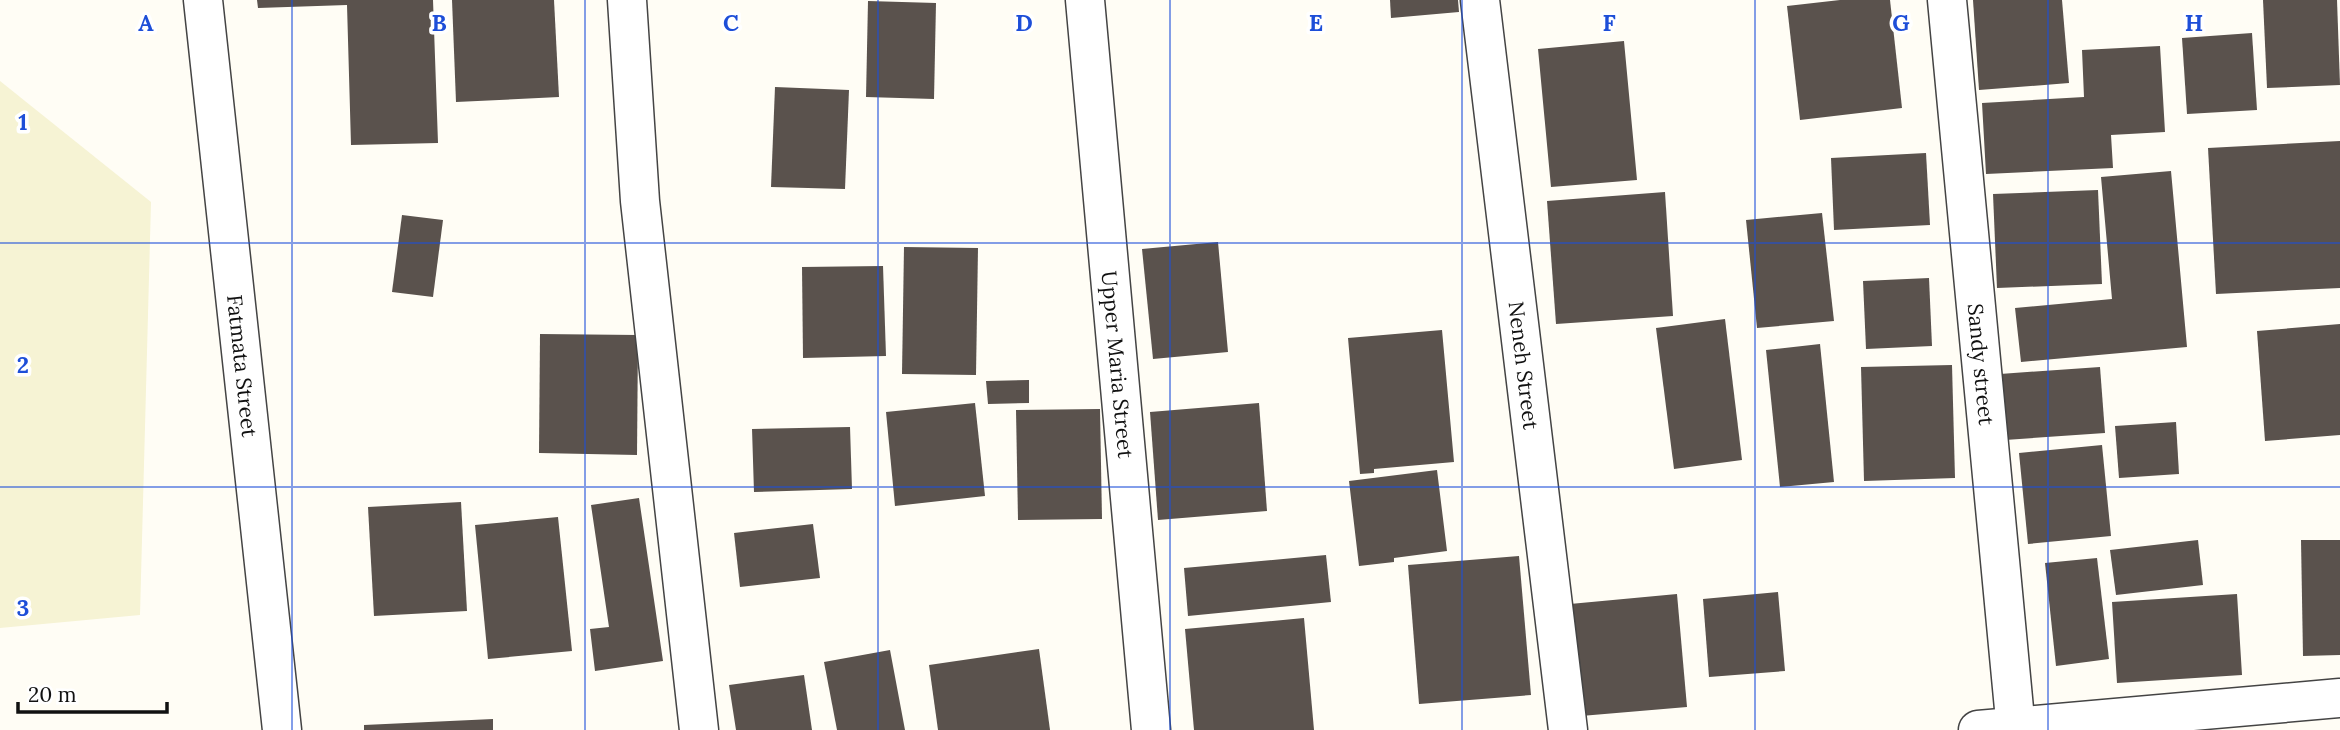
<svg xmlns="http://www.w3.org/2000/svg" width="2340" height="730" viewBox="0 0 2340 730" font-family="Lora,serif">
	<style>
		.farmland { fill: #f6f3d4 }
		.building { fill: #5a524d }
		.lines { fill: none; stroke-linecap: round; stroke-linejoin: round }
		.minor-casing { stroke: #444; stroke-width: 41 }
		.minor { stroke: #fff; stroke-width: 38 }
		.grid { fill: none; stroke: #1d4ed8; stroke-width: 2; stroke-opacity: 0.55 }
		.labels { text-anchor: middle; dominant-baseline: central; stroke-width: 7; stroke-linejoin: round; paint-order: stroke }
		.street-label { font-size: 21px; fill: #111; stroke: #fff }
		.grid-label { font-size: 23px; text-anchor: middle; font-weight: bold; fill: #1d4ed8; stroke: #fff; stroke-width: 7; stroke-linejoin: round; paint-order: stroke }
	</style>
	<rect width="100%" height="100%" fill="#fffdf5"/>
	<polygon class="farmland" points="0,81 151,202 140,615 0,628"/>
	<g class="building">
		<polygon points="257,0 433,0 438,143 351,145 347,5 258,8"/>
		<polygon points="452,0 554,0 559,97 456,102"/>
		<polygon points="1390,0 1458,0 1459,12 1391,18"/>
		<polygon points="1840,0 1890,0 1902,108 1800,120 1787,6"/>
		<polygon points="1973,0 2062,0 2069,83 1979,90"/>
		<polygon points="2263,0 2337,0 2340,85 2267,88"/>
		<polygon points="868,1 936,3 934,99 866,97"/>
		<polygon points="2252,33 2257,110 2187,114 2182,38"/>
		<polygon points="1624,41 1637,180 1551,187 1538,49"/>
		<polygon points="2160,46 2165,132 2111,135 2113,168 1986,174 1982,103 2084,97 2082,50"/>
		<polygon points="775,87 849,90 845,189 771,187"/>
		<polygon points="2340,141 2340,288 2216,294 2208,148"/>
		<polygon points="1926,153 1930,225 1834,230 1831,158"/>
		<polygon points="2171,171 2187,347 2021,362 2015,308 2112,299 2101,177"/>
		<polygon points="2098,190 2102,284 1997,288 1993,194"/>
		<polygon points="1665,192 1673,316 1556,324 1547,201"/>
		<polygon points="1822,213 1834,321 1757,328 1746,220"/>
		<polygon points="402,215 443,220 433,297 392,292"/>
		<polygon points="1218,242 1228,352 1153,359 1142,249"/>
		<polygon points="904,247 978,248 976,375 902,374"/>
		<polygon points="883,266 886,356 803,358 802,267"/>
		<polygon points="1929,278 1932,346 1866,349 1863,281"/>
		<polygon points="1725,319 1742,460 1674,469 1656,328"/>
		<polygon points="2340,324 2340,435 2265,441 2257,331"/>
		<polygon points="1442,330 1454,462 1374,469 1374,473 1360,474 1348,338"/>
		<polygon points="540,334 638,335 637,455 539,453"/>
		<polygon points="1820,344 1834,482 1780,487 1766,350"/>
		<polygon points="1952,365 1955,478 1864,481 1861,367"/>
		<polygon points="2100,367 2105,433 2005,440 2000,374"/>
		<polygon points="1029,380 1029,403 988,404 986,381"/>
		<polygon points="975,403 985,496 895,506 886,412"/>
		<polygon points="1259,403 1267,511 1158,520 1150,412"/>
		<polygon points="1100,409 1102,519 1018,520 1016,410"/>
		<polygon points="2176,422 2179,474 2119,478 2115,426"/>
		<polygon points="850,427 852,489 754,492 752,429"/>
		<polygon points="2102,445 2111,536 2028,544 2019,453"/>
		<polygon points="1437,470 1447,551 1394,558 1394,562 1359,566 1349,481"/>
		<polygon points="639,498 663,661 595,671 590,629 609,627 591,505"/>
		<polygon points="461,502 467,611 374,616 368,507"/>
		<polygon points="558,517 572,651 488,659 475,525"/>
		<polygon points="813,524 820,578 740,587 734,533"/>
		<polygon points="2198,540 2203,585 2116,595 2110,550"/>
		<polygon points="2301,540 2340,540 2340,655 2303,656"/>
		<polygon points="1326,555 1331,602 1188,616 1184,568"/>
		<polygon points="1519,556 1531,695 1419,704 1408,565"/>
		<polygon points="2097,558 2109,659 2056,666 2045,563"/>
		<polygon points="1778,592 1785,671 1709,677 1703,599"/>
		<polygon points="1677,594 1687,707 1581,716 1570,604"/>
		<polygon points="2237,594 2242,675 2117,683 2112,602"/>
		<polygon points="1304,618 1314,730 1194,730 1185,629"/>
		<polygon points="1039,649 1050,730 938,730 929,665"/>
		<polygon points="890,650 905,730 837,730 824,662"/>
		<polygon points="804,675 812,730 736,730 729,685"/>
		<polygon points="493,719 493,730 364,730 364,725"/>
	</g>
	<g class="lines">
		<g class="minor-casing">
			<g id="minor">
				<path id="s1" d="M203 0 282 730"/>
				<polyline points="627,0 640,201 699,730"/>
				<path id="s2" d="M1085 0 1151 730"/>
				<path id="s3" d="M1480 0 1568 730"/>
				<path id="s4" d="M1947 0 2016 730"/>
				<polyline points="1978,730 2340,698"/>
			</g>
		</g>
		<use href="#minor" class="minor"/>
	</g>
	<path class="grid" d="M292 0V730M585 0V730M878 0V730M1170 0V730M1462 0V730M1755 0V730M2048 0V730M0 243H2340M0 487H2340"/>
	<g class="labels">
		<g class="street-label">
			<text stroke="none"><textPath href="#s1" startOffset="368">Fatmata Street</textPath></text>
			<text stroke="none"><textPath href="#s2" startOffset="366">Upper Maria Street</textPath></text>
			<text stroke="none"><textPath href="#s3" startOffset="368">Neneh Street</textPath></text>
			<text stroke="none"><textPath href="#s4" startOffset="366">Sandy street</textPath></text>
		</g>
	</g>
	<g class="grid-label">
		<text x="146" y="31">A</text>
		<text x="439" y="31">B</text>
		<text x="731" y="31">C</text>
		<text x="1024" y="31">D</text>
		<text x="1316" y="31">E</text>
		<text x="1609" y="31">F</text>
		<text x="1901" y="31">G</text>
		<text x="2194" y="31">H</text>
		<text x="23" y="130">1</text>
		<text x="23" y="373">2</text>
		<text x="23" y="616">3</text>
	</g>
	<path d="M18 702v10h149v-10" fill="none" stroke="#111111" stroke-width="3.5"/>
	<text x="28" y="702" font-size="21" fill="#111111" stroke="#ffffff" stroke-width="5" paint-order="stroke">20 m</text>
</svg>
